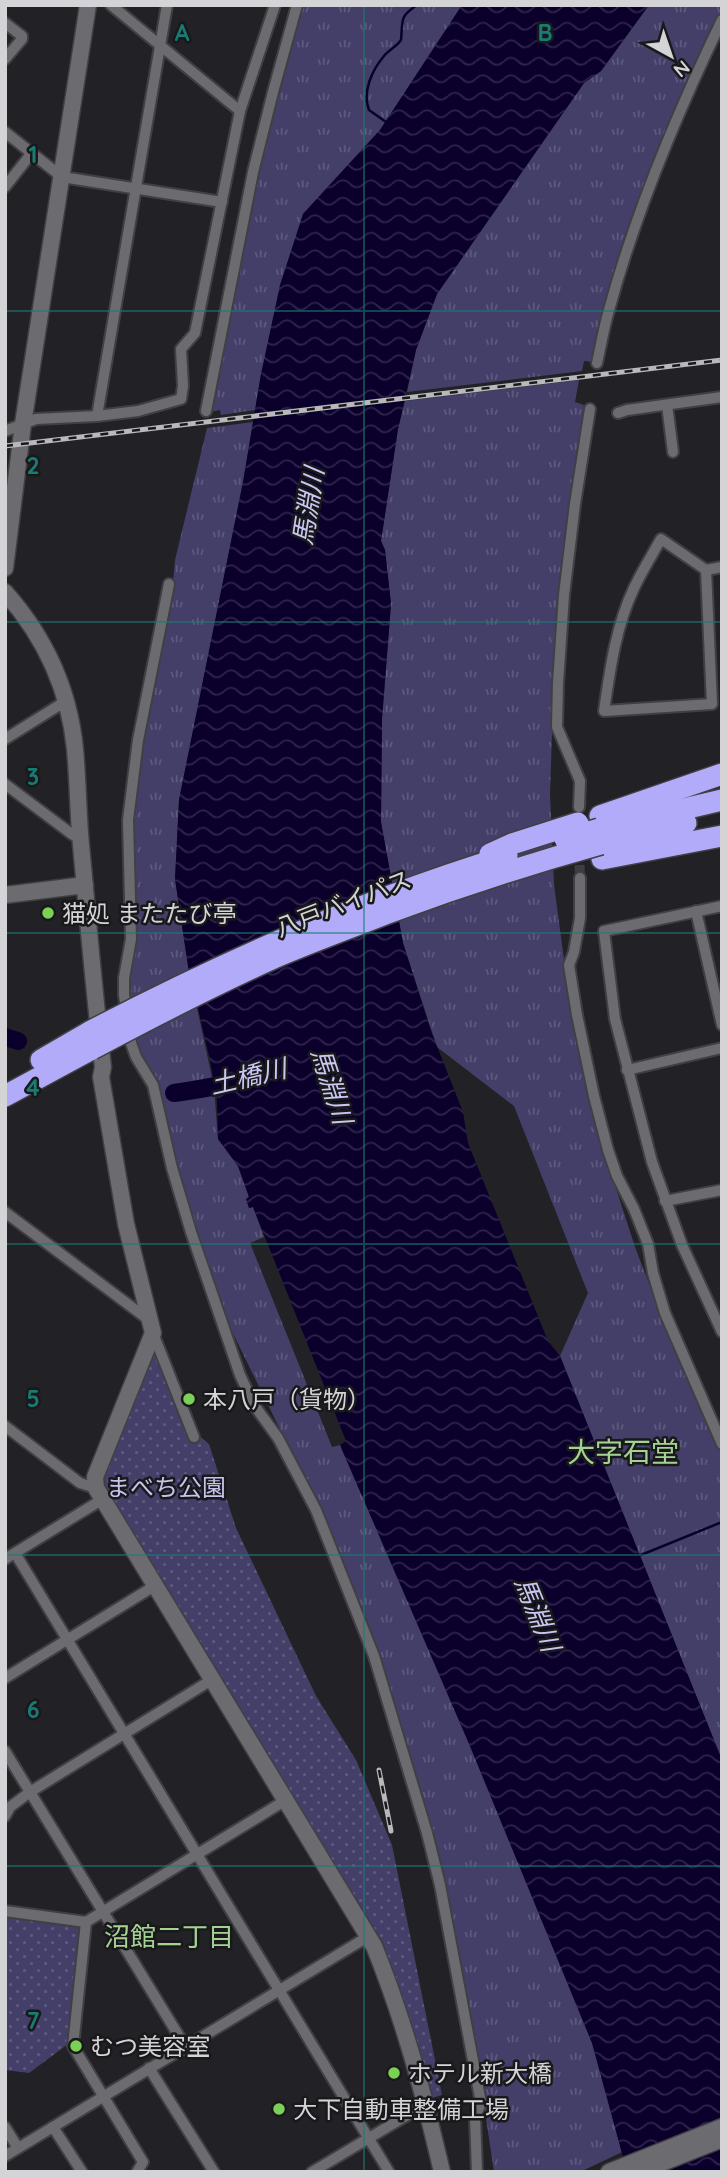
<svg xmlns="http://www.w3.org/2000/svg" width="727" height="2177" viewBox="0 0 727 2177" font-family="Quicksand,'Noto Sans JP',sans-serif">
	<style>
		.grass { fill: url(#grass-tufts) }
		.park { fill: url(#park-dots) }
		.water { fill: url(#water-waves) }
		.pier { fill: #222226 }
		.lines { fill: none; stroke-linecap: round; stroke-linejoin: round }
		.stream { stroke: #0b002c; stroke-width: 2.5 }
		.river { stroke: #0b002c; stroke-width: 18 }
		.street-tunnel { stroke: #3d3d41; stroke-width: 10; stroke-dasharray: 10 5; stroke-linecap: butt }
		.street-casing { stroke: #403f43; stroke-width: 14 }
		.secondary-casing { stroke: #403f43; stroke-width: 19 }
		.highway-casing { stroke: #403f43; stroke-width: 24 }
		.street { stroke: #6c6c70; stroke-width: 10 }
		.secondary { stroke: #6c6c70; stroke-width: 16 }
		.highway { stroke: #b1abf9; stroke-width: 21 }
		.rail-casing { stroke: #b9b9bc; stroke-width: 5 }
		.rail { stroke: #19191c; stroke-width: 2.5; stroke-dasharray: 8; stroke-linecap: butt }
		.highway-bridge-casing { stroke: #403f43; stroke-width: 24; stroke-linecap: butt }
		.highway-bridge { stroke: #b1abf9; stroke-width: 21 }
		.grid { fill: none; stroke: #197b73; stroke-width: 2; stroke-opacity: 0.55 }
		.poi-dot { fill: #7bd156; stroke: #19191c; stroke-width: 2.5 }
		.labels { text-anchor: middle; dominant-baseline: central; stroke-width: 5; stroke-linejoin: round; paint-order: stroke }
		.street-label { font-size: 24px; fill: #d4d4d7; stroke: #19191c }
		.poi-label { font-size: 24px; fill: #d4d4d7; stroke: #19191c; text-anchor: start }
		.park-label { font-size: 24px; fill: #c6c4ee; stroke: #19191c }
		.water-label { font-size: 26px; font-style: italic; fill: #c9c7f2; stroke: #19191c }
		.neighbourhood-label { font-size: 26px; fill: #a4d292; stroke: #19191c }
		.quarter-label { font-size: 28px; fill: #a4d292; stroke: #19191c }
		.grid-label { font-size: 23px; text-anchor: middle; font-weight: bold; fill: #197b73; stroke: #19191c; stroke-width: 5; stroke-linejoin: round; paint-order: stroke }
	</style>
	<defs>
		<pattern id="grass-tufts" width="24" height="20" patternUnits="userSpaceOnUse" patternTransform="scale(1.75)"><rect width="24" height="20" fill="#433f69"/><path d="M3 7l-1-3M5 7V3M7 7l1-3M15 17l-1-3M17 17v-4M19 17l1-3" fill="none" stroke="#5d5a7e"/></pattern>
		<pattern id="park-dots" width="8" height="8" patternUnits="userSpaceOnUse" patternTransform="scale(1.75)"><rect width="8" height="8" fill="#433f69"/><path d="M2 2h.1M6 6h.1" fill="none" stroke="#5d5a7e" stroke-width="1.8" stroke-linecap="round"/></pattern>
		<pattern id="water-waves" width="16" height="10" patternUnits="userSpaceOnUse" patternTransform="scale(1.75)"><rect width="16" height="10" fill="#0b002c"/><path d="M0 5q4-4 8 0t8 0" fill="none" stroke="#2e244a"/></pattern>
	</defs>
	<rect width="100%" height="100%" fill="#222226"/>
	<g class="grass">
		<polygon points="302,5 462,5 380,130 303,214 261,374 255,410 221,415 220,410 210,412 243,238 270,121"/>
		<polygon points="649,5 722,5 722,11 700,57 593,362 584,361 582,371 407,392 416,350 437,294 584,83 601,71"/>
		<polygon points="579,380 575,402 584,405 569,503 555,641 550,794 554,885 567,982 612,1176 635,1247 659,1310 722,1455 722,1760 560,1356 588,1293 514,1106 437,1047 403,943 381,822 382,719 391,604 385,550 381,541 398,429 405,401"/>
		<polygon points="253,422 243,482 179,800 175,879 188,966 214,1087 218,1139 238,1166 249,1197 246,1199 249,1208 253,1207 264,1237 250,1243 332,1447 340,1445 470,1746 592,2043 622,2152 580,2172 494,2172 474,2037 378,1654 360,1606 319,1509 223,1313 175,1167 156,1081 141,1054 137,1041 130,994 129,978 132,820 141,741 173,583 175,560 207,428"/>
	</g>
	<g class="park">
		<polygon points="149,1351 158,1352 196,1433 209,1444 236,1528 316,1696 356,1760 392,1845 442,2095 432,2098 382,1941 103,1488 103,1477"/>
		<polygon points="5,1917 79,1927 82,1930 68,2044 29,2073 5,2070"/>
	</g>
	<polygon class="water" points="462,5 649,5 601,71 584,83 437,294 416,350 398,429 381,541 385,550 391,604 382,719 381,822 403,943 431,1031 463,1112 468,1143 548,1341 560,1356 722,1760 722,2172 627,2172 592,2043 470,1746 340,1445 346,1441 253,1207 249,1208 246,1199 249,1197 238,1166 218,1139 217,1101 210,1060 188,966 175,879 179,800 243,482 261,374 280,285 303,214 380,130"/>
	<polygon class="pier" points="410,395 409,399 250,419 251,415"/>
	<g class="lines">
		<g class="stream">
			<path d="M386 122 369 110C362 92 372 70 384 56 389 50 396 47 401 40 403 20 399 17 417 5"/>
			<polyline points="641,1555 722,1522"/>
		</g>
		<g class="river">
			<polyline points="5,1037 18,1041"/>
			<path d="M174 1093C195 1090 216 1087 237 1081"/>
		</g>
		<polyline class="street-tunnel" points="579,850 580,878"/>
		<g class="street-casing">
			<g id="street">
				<polyline points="111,5 240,111"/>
				<polyline points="5,23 22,36 22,39 5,59"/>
				<polyline points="5,132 62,177 222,202"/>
				<polyline points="5,187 31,154"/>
				<path d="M597 363C601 345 604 327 609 310 636 211 677 113 722 20"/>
				<polyline points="667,405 673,452"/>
				<polyline points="206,411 253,172 273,92 297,5"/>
				<polyline points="618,413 627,410 722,397"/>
				<polyline points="97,416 167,5"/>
				<polyline points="5,431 36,419 97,416 138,411 181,399 183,386 181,349 195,333 240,111 275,5"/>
				<path d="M706 570 661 539C652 555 642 571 634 588 616 626 610 669 604 711L712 704 706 570 722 567"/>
				<polyline points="169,584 138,740 128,820 131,939 124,978 124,995 131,1043 136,1057 153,1085 172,1168 191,1232 240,1375 254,1405 278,1438 316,1510 374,1656 427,1833 440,1885 481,2103 475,2117 477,2172"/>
				<polyline points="5,739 66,701"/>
				<polyline points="5,784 73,835 80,836"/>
				<polyline points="579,807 580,781 557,727 558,683 564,595 575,504 590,409"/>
				<polyline points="580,878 580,918 574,952 569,965 577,1015 594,1096 608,1150 617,1176 634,1209 648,1244 653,1273 665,1313 722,1444"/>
				<polyline points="722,906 604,931 615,1019 652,1162 682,1245 722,1332"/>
				<polyline points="696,911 722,1025"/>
				<polyline points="627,1070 722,1048"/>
				<polyline points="665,1201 722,1190"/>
				<polyline points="5,1212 149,1320"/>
				<polyline points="153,1333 194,1437"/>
				<polyline points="5,1426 80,1483 96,1488"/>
				<polyline points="15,1553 389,2172"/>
				<polyline points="5,1559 103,1499"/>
				<polyline points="5,1678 156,1585"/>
				<polyline points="5,1751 185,2046"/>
				<polyline points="5,1816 10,1807 30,1792 213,1679"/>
				<polyline points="5,1911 86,1922 286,1800"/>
				<polyline points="86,1922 73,2046 143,2162 137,2172"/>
				<polyline points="149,2068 214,2172"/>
				<polyline points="5,2127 18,2148"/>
				<polyline points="53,2127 82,2172"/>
				<polyline points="5,2156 369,1936"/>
				<polyline points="312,2172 426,2104"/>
			</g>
		</g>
		<g class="secondary-casing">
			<g id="secondary">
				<polyline points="5,568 23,424 88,5"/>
				<path d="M5 592C45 637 69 689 75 749 78 781 78 813 81 845 88 919 94 993 103 1067L101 1077 126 1224 153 1333 95 1477 96 1488 374 1946C404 2020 424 2095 442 2172"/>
				<polyline points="5,895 85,885"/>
				<polyline points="609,2172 722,2127"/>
				<polyline points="639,2172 722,2139"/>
			</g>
		</g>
		<g class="highway-casing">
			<g id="highway">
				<polyline points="600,816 722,774"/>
				<polyline points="599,829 722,800"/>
				<polyline points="601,844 686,823"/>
				<polyline points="602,859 722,836"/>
				<polyline points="41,1060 91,1031"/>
				<polyline points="5,1096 92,1049"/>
			</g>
		</g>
		<use href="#street" class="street"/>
		<use href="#secondary" class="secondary"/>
		<use href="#highway" class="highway"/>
		<g class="rail-casing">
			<g id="rail">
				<polyline points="5,446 722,360"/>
				<polyline points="379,1770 391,1831"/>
			</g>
		</g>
		<use href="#rail" class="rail"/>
		<g class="highway-bridge-casing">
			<g id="highway-bridge">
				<polyline points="565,839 599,829"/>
				<polyline points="490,854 512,844 578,823"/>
				<path d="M91 1031C225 961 362 900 507 856"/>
				<path d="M92 1049C152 1017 212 986 274 958 311 942 350 928 388 913 458 887 529 864 601 844"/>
			</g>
		</g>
		<use href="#highway-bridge" class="highway-bridge"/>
	</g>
	<path class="grid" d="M364 5V2172M5 311H722M5 622H722M5 933H722M5 1244H722M5 1555H722M5 1866H722"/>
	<g class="poi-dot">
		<circle cx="48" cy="913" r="7"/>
		<circle cx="189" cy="1399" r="7"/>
		<circle cx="76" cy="2046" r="7"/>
		<circle cx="394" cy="2073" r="7"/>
		<circle cx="279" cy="2109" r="7"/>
	</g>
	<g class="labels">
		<g class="street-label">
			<text transform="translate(343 903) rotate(-21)">八戸バイパス</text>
		</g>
		<g class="poi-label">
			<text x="62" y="913">猫処 またたび亭</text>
			<text x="203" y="1399">本八戸（貨物）</text>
			<text x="90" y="2046">むつ美容室</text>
			<text x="408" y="2073">ホテル新大橋</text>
			<text x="293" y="2109">大下自動車整備工場</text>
		</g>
		<g class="park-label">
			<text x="166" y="1487">まべち公園</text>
		</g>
		<g class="water-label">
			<text transform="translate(308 506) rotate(-81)">馬淵川</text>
			<text transform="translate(248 1076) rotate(-13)">土橋川</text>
			<text transform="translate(332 1086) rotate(72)">馬淵川</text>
			<text transform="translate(538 1614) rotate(68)">馬淵川</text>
		</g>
		<g class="neighbourhood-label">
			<text x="169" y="1936">沼館二丁目</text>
		</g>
		<g class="quarter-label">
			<text x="623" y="1451">大字石堂</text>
		</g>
	</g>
	<g class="grid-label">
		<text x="182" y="41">A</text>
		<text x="545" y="41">B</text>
		<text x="33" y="163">1</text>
		<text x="33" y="474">2</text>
		<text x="33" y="785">3</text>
		<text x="33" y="1096">4</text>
		<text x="33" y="1407">5</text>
		<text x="33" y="1718">6</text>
		<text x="33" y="2029">7</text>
	</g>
	<rect width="727" height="2177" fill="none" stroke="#d4d4d7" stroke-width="14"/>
	<g transform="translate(671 56) rotate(140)" stroke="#19191c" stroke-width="5" paint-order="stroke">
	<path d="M0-5L12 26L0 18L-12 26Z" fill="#d4d4d7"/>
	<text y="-10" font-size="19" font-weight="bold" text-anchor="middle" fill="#d4d4d7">N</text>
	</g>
</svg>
